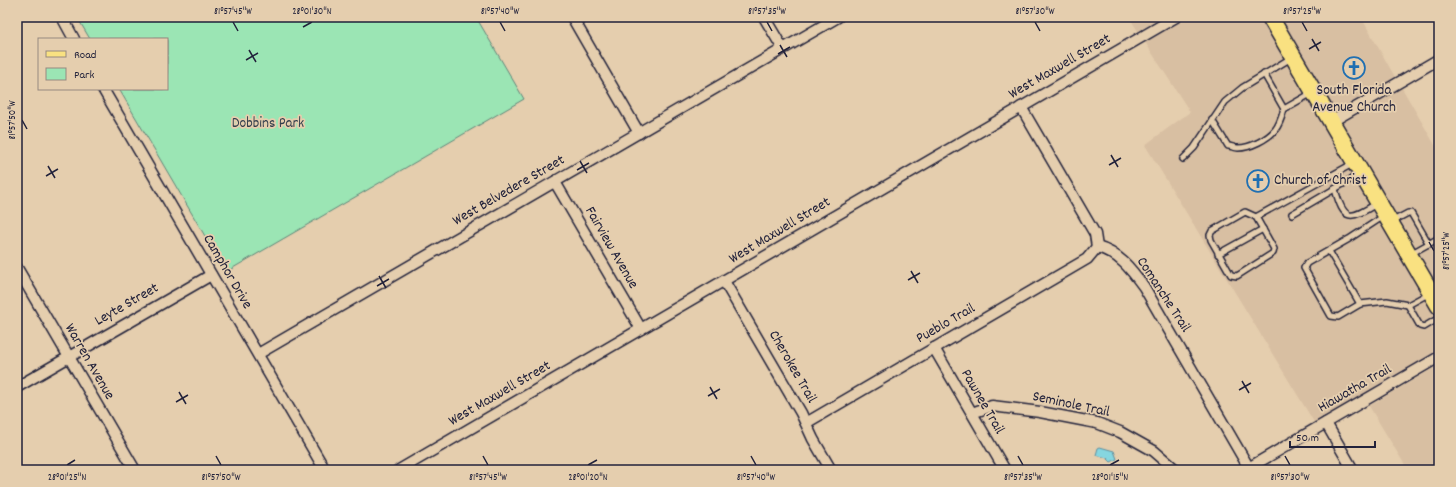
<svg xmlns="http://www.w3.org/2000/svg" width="1456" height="487" viewBox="0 0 1456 487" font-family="Dekko,sans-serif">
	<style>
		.built { fill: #d8bfa2 }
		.green { fill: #9be5b4; stroke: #5e8478 }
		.water { fill: #86d6e0; stroke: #5e8e9e }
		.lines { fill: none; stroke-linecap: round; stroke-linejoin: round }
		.service-casing { stroke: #22223b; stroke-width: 8 }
		.minor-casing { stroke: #22223b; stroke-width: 13 }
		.primary-casing { stroke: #22223b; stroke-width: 19 }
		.service { stroke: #e5ceae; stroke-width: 5 }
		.minor { stroke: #e5ceae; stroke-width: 10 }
		.primary { stroke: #f9e181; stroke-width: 16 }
		.ticks { fill: none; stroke: #22223b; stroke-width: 1.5 }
		.labels { text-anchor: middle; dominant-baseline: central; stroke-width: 3.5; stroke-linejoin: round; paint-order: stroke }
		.street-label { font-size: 15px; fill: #22223b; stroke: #e5ceae }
		.poi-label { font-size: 15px; fill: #22223b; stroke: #e5ceae }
		.park-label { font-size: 15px; fill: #343f4d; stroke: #e5ceae }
		.neatline { fill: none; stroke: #22223b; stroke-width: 1.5 }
		.ticks-label { font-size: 10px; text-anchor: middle; fill: #22223b }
	</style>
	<rect width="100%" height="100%" fill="#e5ceae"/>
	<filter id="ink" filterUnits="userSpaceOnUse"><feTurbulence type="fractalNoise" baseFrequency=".025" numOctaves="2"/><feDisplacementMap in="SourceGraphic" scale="8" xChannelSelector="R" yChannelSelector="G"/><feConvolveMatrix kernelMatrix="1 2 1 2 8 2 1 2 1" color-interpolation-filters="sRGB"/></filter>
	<g filter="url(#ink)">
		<g class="built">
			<polygon points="1129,17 1163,17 1138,31"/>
			<polygon points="1189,17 1263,17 1439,318 1439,350 1314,422 1145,145 1190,112 1145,42"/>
			<polygon points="1277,17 1361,17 1395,77 1333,114"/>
			<polygon points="1402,88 1439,152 1439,295 1339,125"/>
			<polygon points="1439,365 1439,470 1408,470 1369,406"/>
		</g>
		<polygon class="green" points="77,17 476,17 524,99 226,272 119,89 167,89 167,39 90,39"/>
		<polygon class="water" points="1100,447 1114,451 1117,459 1111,462 1107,458 1096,455 1098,448"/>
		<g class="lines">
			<g class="service-casing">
				<g id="service">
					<polyline points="1264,74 1284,109"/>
					<path d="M1212 120 1228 146C1231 146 1235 148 1238 148 1250 148 1268 139 1275 130 1280 124 1282 116 1284 109L1312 93"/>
					<polyline points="1183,159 1194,148 1225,102 1242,88 1291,58"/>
					<path d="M1335 189C1344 222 1350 220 1376 204"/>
					<polygon points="1245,212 1256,217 1274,249 1273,253 1237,276 1231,275 1211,240 1210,235 1212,231"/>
					<polyline points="1292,214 1360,174"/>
					<polyline points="1384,216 1349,239 1307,263 1304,268 1331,316 1338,317 1360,304 1387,301 1408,305"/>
					<polyline points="1256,217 1354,163"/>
					<polyline points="1391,222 1408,213 1411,213 1429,244"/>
					<polyline points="1329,251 1360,304"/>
					<polyline points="1412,253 1439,238"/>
					<polyline points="1218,254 1263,229"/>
					<polyline points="1439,288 1408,305 1420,326 1424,327 1439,318"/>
				</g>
			</g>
			<g class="minor-casing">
				<g id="minor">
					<polyline points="62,17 74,39"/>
					<polyline points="572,17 639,133"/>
					<polyline points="764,17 783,49"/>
					<polyline points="103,89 325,470"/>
					<polyline points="1021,107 1095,234 1097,247"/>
					<polyline points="1331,122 1439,59"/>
					<polyline points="555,182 641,329"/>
					<path d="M1097 247C1119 253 1131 269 1144 287L1249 468"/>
					<polyline points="17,268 135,470"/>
					<polyline points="724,281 801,413 813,439 831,470"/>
					<polyline points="934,348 1005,470"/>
					<polyline points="258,354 838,17"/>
					<polyline points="17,387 211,275"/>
					<polyline points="972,413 992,406 1040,412 1097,423 1120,432 1154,451 1176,470"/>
					<polyline points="806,423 1087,259 1097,247"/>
					<polyline points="1326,423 1353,470"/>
					<polyline points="399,470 1176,17"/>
					<polyline points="1245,470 1439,357"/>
				</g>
			</g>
			<g class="primary-casing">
				<polyline id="primary" points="1270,17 1439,306"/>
			</g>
			<use href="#service" class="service"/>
			<use href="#minor" class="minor"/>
			<use href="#primary" class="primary"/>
		</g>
	</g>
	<path class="ticks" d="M233 22 238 31M500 22 505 31M767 22 772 31M1035 22 1040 31M1302 22 1307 31M303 27 312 22M1312 39 1319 51M780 45 787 57M1309 49 1321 42M249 50 256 62M778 54 790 47M246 60 258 53M22 120 27 129M1111 155 1118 167M580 161 587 173M1109 165 1121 158M48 166 55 178M577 170 589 163M46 176 58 169M1429 242 1434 251M911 271 918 283M379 276 386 288M908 280 920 273M377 286 389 279M1242 381 1249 393M710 387 717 399M1239 390 1251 383M179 392 186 404M708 396 720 389M176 402 188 395M216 456 221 465M483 456 488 465M751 456 756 465M1018 456 1023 465M1285 456 1290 465M67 465 75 460M588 465 597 460M1110 465 1119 460"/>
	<defs>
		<g id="church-ring" transform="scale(1.15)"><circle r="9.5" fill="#e5ceae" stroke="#1f6fb2" stroke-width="1.5"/><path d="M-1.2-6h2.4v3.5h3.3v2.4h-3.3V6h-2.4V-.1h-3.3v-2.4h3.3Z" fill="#1f6fb2"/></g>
	</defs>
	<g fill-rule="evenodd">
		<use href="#church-ring" x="1354" y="68"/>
		<use href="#church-ring" x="1258" y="181"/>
	</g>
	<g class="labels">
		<g class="street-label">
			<text transform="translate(1060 67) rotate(-30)">West Maxwell Street</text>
			<text transform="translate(509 191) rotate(-30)">West Belvedere Street</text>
			<text transform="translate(780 231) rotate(-31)">West Maxwell Street</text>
			<text transform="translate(611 248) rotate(60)">Fairview Avenue</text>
			<text transform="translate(227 272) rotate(60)">Camphor Drive</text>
			<text transform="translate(1163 295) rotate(57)">Comanche Trail</text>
			<text transform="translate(127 305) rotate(-30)">Leyte Street</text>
			<text transform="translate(946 324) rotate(-30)">Pueblo Trail</text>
			<text transform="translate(89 362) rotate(60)">Warren Avenue</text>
			<text transform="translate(792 367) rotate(60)">Cherokee Trail</text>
			<text transform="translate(1355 389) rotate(-30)">Hiawatha Trail</text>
			<text transform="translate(500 394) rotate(-30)">West Maxwell Street</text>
			<text transform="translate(982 402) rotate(60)">Pawnee Trail</text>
			<text transform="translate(1071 405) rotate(12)">Seminole Trail</text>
		</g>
		<g class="poi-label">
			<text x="1354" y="91">South Florida<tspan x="1354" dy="17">Avenue Church</tspan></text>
			<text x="1274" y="181" text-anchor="start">Church of Christ</text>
		</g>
		<g class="park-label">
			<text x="268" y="124">Dobbins Park</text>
		</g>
	</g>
	<rect width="1456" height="487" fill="none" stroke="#e5ceae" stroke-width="44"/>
	<rect x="38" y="38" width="130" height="52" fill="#e5ceae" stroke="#978980"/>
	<rect x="46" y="51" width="20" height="6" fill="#f9e181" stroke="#978980"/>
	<text x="74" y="58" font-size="12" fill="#22223b">Road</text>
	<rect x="46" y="68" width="20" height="12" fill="#9be5b4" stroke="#978980"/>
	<text x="74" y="78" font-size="12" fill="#22223b">Park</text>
	<path d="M1290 441v6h85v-6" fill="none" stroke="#22223b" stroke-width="2"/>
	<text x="1296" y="441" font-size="12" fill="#22223b" stroke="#e5ceae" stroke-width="3" paint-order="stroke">50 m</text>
	<rect x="22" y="22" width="1412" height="443" class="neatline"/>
	<g class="ticks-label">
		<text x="233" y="14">81°57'45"W</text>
		<text x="312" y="14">28°01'30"N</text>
		<text x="500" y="14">81°57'40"W</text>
		<text x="767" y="14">81°57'35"W</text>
		<text x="1035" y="14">81°57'30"W</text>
		<text x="1302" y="14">81°57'25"W</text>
		<text transform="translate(11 120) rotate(-90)" y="4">81°57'50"W</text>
		<text transform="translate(1445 251) rotate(-90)" y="4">81°57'25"W</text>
		<text x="67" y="480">28°01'25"N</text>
		<text x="221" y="480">81°57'50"W</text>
		<text x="488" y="480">81°57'45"W</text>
		<text x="588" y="480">28°01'20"N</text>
		<text x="756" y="480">81°57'40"W</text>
		<text x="1023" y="480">81°57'35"W</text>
		<text x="1110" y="480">28°01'15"N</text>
		<text x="1290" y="480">81°57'30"W</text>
	</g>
</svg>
